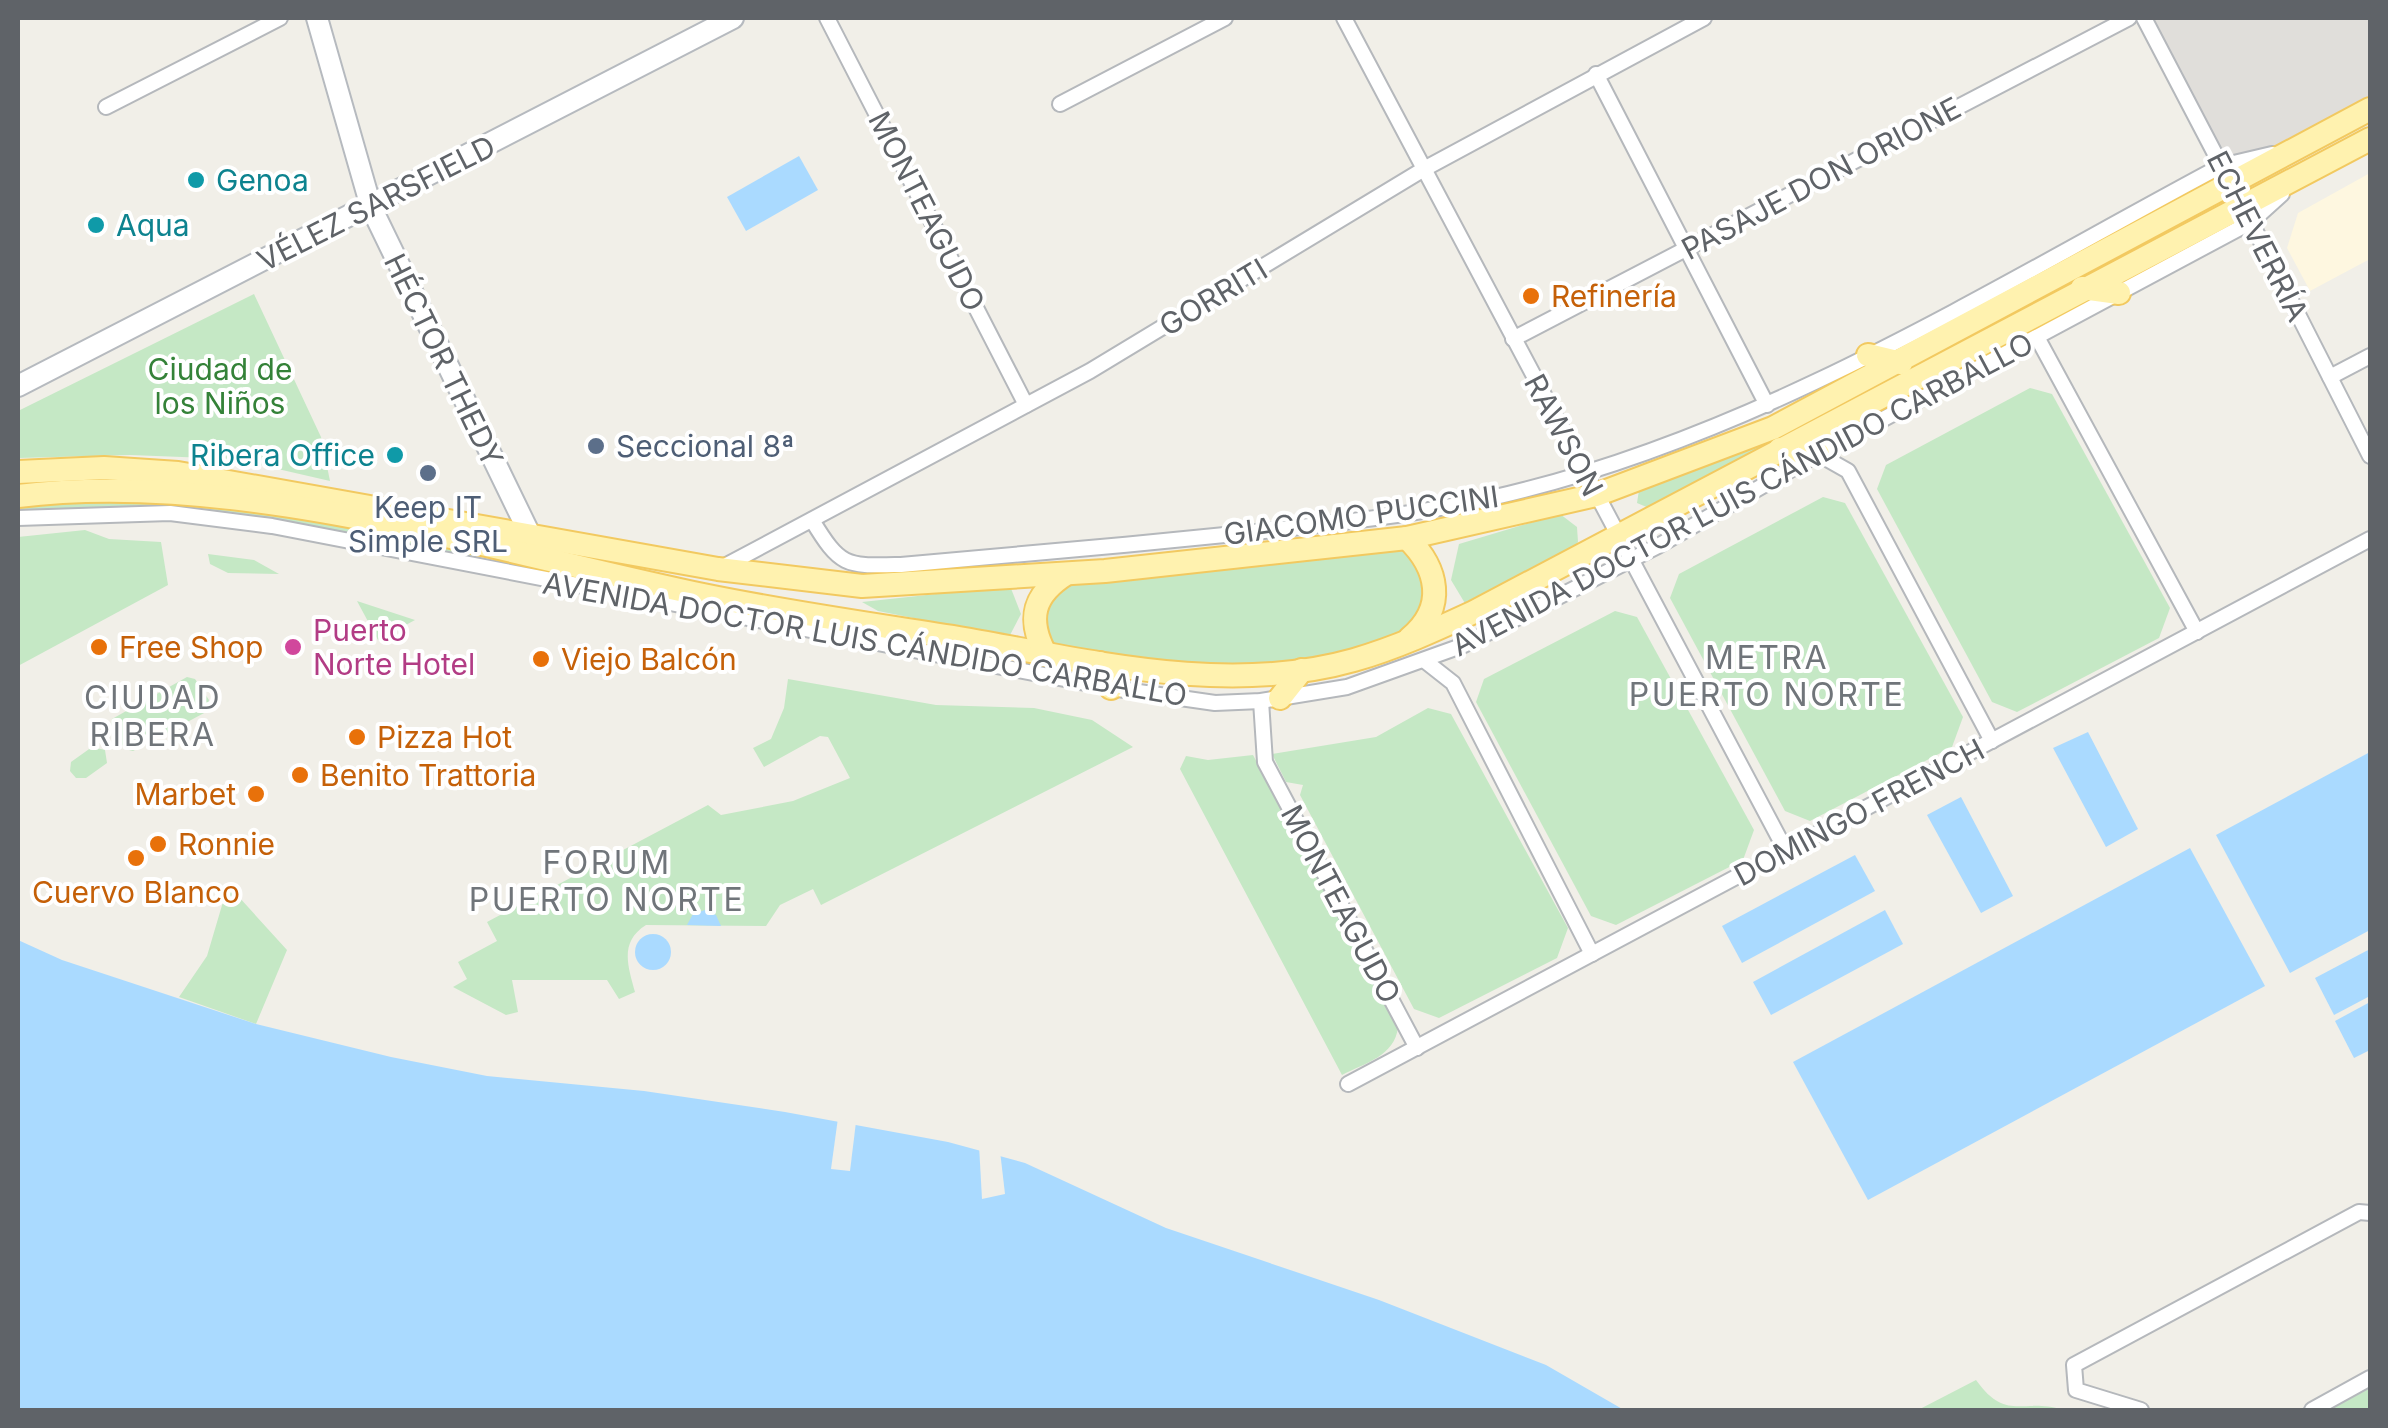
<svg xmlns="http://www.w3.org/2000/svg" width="2388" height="1428" viewBox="0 0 2388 1428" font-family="Inter,sans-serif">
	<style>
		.commercial { fill: #fef7e0 }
		.industrial { fill: #e0deda }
		.green { fill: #c5e8c5 }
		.water { fill: #aadaff }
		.pier { fill: #f1efe8 }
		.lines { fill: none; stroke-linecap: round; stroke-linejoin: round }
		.street-casing { stroke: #b5b8bc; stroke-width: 18 }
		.secondary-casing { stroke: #b6babf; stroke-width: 24 }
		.primary-casing { stroke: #f2c960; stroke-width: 26 }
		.street { stroke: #fff; stroke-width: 14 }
		.secondary { stroke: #fff; stroke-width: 20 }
		.primary { stroke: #fff2af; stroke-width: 22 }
		.culture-dot { fill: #0f9aa8; stroke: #fff; stroke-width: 4 }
		.food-dot { fill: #e8710a; stroke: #fff; stroke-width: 4 }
		.service-dot { fill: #5c6f8a; stroke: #fff; stroke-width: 4 }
		.hotel-dot { fill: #d1479c; stroke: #fff; stroke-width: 4 }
		.labels { text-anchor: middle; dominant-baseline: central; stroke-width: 8; stroke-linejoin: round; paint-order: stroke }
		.street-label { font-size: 30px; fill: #5f6368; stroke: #fff }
		.culture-label { font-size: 30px; fill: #0d838f; stroke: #fff; text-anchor: start }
		.food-label { font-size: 30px; fill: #c56008; stroke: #fff; text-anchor: start }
		.park-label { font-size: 30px; fill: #348238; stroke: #fff }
		.service-label { font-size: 30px; fill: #4e5e75; stroke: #fff; text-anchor: start }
		.hotel-label { font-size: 30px; fill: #b23c85; stroke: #fff; text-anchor: start }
		.neighbourhood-label { font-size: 32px; letter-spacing: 2.5px; fill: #70757a; stroke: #fff }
	</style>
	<rect width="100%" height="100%" fill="#f1efe8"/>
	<polygon class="commercial" points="2370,173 2370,259 2310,291 2287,248 2298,213"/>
	<polygon class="industrial" points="2144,18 2370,18 2370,109 2231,185"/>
	<g class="green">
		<polygon points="2213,210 1649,508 1637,503 1639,490 1782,430"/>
		<polygon points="254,294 321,437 330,481 234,459 130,455 18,458 18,411"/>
		<polygon points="2030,388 2052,394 2170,608 2159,638 2017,712 1992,702 1877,489 1886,465"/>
		<polygon points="1823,497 1845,503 1963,717 1952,747 1810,821 1785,811 1670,598 1679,574"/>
		<polygon points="201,500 479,549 476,557 205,509 149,505 18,513 18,504 43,501"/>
		<polygon points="1560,514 1577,527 1578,542 1572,550 1466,605 1451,580 1459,544"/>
		<polygon points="85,530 109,539 161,542 168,585 18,666 18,537"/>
		<path d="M1398 549 1409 551 1427 579C1424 595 1423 609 1412 621 1350 684 1125 671 1049 641L1043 607 1063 587 1081 582Z"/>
		<polygon points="208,554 254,560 279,574 228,573 210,564"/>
		<polygon points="1010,586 1021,614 1009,637 878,611 862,602"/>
		<polygon points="357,601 415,620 378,640"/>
		<polygon points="1615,611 1637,617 1754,830 1743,860 1616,925 1591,916 1476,702 1484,679"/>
		<polygon points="187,677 195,679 209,700 206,712 133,751 125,749 111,727 112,719"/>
		<path d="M788 679 936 705 1034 708 1092 720 1133 747 821 905 813 889 780 905 766 926 646 925C619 942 628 966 635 992L619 999 607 980H512L518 1012 506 1015 453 987 467 979 458 962 497 941 487 922 708 805 721 815 793 801 850 778 828 737 820 736 764 767 753 748 771 739 784 708Z"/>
		<polygon points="1428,708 1451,714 1568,928 1557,958 1439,1018 1414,1009 1300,795 1303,785 1286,782 1272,754 1376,737"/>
		<polygon points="92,747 105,750 107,763 86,778 76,778 70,771 71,762"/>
		<path d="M1253 755 1398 1027C1395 1056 1365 1063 1342 1075L1180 769 1186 756 1208 760Z"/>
		<polygon points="228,885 287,950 256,1024 179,997 207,956"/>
		<path d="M1976 1380C2007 1423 2022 1397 2063 1410H1918Z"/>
		<polygon points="2370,1388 2370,1410 2329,1410"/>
	</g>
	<g class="water">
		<polygon points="799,156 818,190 746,231 727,197"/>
		<polygon points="2088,732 2138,829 2106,847 2053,748"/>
		<polygon points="2370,752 2370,930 2290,973 2216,835"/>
		<polygon points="1961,797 2013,896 1981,913 1927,815"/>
		<polygon points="2190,848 2265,986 1868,1200 1793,1062"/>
		<polygon points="1855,855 1875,891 1742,963 1722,926"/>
		<polygon points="705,910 716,915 721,926 687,925 693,914"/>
		<polygon points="1885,910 1903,944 1771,1015 1753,982"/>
		<circle cx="653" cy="952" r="18"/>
		<polygon points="18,940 62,960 256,1024 391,1057 487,1076 644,1091 785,1112 948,1142 1025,1163 1166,1228 1379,1300 1546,1365 1624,1410 18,1410"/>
		<polygon points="2370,949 2370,996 2334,1015 2315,978"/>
		<polygon points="2370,1002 2370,1050 2354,1058 2335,1021"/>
	</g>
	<g class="pier">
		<polygon points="838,1118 856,1122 850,1171 831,1169"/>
		<polygon points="979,1145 1000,1151 1005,1194 982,1199"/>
	</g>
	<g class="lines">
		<g class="street-casing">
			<g id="street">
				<polyline points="827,18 1026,405"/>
				<polyline points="1344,18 1786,851"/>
				<polyline points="2144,18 2224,171"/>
				<polyline points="1596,74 1767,405"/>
				<polyline points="1060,104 1225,18"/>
				<polyline points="106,107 280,18"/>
				<polyline points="2248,216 2370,456"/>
				<polyline points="2037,337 2197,632"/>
				<polyline points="1513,339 2129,18"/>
				<polyline points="2330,377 2370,356"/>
				<polyline points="1818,454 1848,471 1992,741"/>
				<polyline points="18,518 170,513 272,526 1111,688 1215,703 1261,701 1347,687 1464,645 1658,546 1818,454 2251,222 2282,194"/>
				<path d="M812 520C841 568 846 566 901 565 1020 555 1137 544 1255 532 1346 522 1436 513 1524 490 1773 427 1996 286 2221 166L2272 154"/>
				<polyline points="723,567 1090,371 1424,169 1704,18"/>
				<polyline points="1425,661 1453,683 1592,954"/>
				<polyline points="1261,701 1265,762 1417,1048"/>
				<polyline points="1348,1084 2370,539"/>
				<polyline points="2141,1410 2076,1390 2074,1365 2359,1212 2370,1213"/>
				<polyline points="2312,1410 2370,1378"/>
			</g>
		</g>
		<g class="secondary-casing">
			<g id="secondary">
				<polyline points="317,18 371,207 535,545"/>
				<polyline points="18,386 733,18"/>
			</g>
		</g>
		<g class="primary-casing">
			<g id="primary">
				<polyline points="2082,288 2119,293"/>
				<polyline points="1868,355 1901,363"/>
				<polyline points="1780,449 1818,454"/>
				<polyline points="18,472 104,468 178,473 718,569 862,586 1105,571 1407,538 1596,495 1773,428 2370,109"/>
				<path d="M18 496C237 469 489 550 703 595 790 613 878 625 965 639 1091 661 1227 696 1354 660 1396 648 1435 630 1474 612L2370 139"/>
				<path d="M1407 538C1438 568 1447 607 1410 638"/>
				<path d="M1045 653C1027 619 1033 595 1066 574"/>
				<polyline points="1100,663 1111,688"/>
				<polyline points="1280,698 1302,670"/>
			</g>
		</g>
		<use href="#street" class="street"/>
		<use href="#secondary" class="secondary"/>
		<use href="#primary" class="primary"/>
	</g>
	<g class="culture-dot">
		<circle cx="196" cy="180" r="10"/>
		<circle cx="96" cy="225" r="10"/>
		<circle cx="395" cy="455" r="10"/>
	</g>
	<g class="food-dot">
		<circle cx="1531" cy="296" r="10"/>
		<circle cx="99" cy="647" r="10"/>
		<circle cx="541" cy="659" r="10"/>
		<circle cx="357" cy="737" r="10"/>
		<circle cx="300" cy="775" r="10"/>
		<circle cx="256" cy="794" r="10"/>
		<circle cx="158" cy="844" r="10"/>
		<circle cx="136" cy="858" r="10"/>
	</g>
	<g class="service-dot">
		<circle cx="596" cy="446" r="10"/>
		<circle cx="428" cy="473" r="10"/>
	</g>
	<circle class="hotel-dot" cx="293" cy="647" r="10"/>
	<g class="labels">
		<g class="street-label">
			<text transform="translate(1821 178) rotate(-28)">PASAJE DON ORIONE</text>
			<text transform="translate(376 203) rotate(-27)">VÉLEZ SARSFIELD</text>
			<text transform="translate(927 211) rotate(63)">MONTEAGUDO</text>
			<text transform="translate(2258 236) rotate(63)">ECHEVERRÍA</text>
			<text transform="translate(1213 297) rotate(-31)">GORRITI</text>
			<text transform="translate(444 360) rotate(64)">HÉCTOR THEDY</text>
			<text transform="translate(1564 435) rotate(62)">RAWSON</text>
			<text transform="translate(1742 494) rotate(-28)">AVENIDA DOCTOR LUIS CÁNDIDO CARBALLO</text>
			<text transform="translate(1361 515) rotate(-8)">GIACOMO PUCCINI</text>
			<text transform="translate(865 639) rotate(10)">AVENIDA DOCTOR LUIS CÁNDIDO CARBALLO</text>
			<text transform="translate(1859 812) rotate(-28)">DOMINGO FRENCH</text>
			<text transform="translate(1341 904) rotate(62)">MONTEAGUDO</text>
		</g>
		<g class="culture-label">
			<text x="216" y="180">Genoa</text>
			<text x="116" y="225">Aqua</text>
			<text x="375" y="455" text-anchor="end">Ribera Office</text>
		</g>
		<g class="food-label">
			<text x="1551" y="296">Refinería</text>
			<text x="119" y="647">Free Shop</text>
			<text x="561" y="659">Viejo Balcón</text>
			<text x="377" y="737">Pizza Hot</text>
			<text x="320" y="775">Benito Trattoria</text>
			<text x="236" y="794" text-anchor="end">Marbet</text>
			<text x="178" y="844">Ronnie</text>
			<text x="136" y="892" text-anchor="middle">Cuervo Blanco</text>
		</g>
		<g class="park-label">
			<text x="220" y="369">Ciudad de<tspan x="220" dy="34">los Niños</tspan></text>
		</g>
		<g class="service-label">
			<text x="616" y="446">Seccional 8ª</text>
			<text x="428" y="507" text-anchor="middle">Keep IT<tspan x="428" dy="34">Simple SRL</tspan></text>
		</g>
		<g class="hotel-label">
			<text x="313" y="630">Puerto<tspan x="313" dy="34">Norte Hotel</tspan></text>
		</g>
		<g class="neighbourhood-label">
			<text x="1767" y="657">METRA<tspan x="1767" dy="37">PUERTO NORTE</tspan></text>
			<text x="153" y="697">CIUDAD<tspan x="153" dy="37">RIBERA</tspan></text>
			<text x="607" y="862">FORUM<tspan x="607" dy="37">PUERTO NORTE</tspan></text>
		</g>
	</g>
	<rect width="2388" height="1428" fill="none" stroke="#5f6368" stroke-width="40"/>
</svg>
